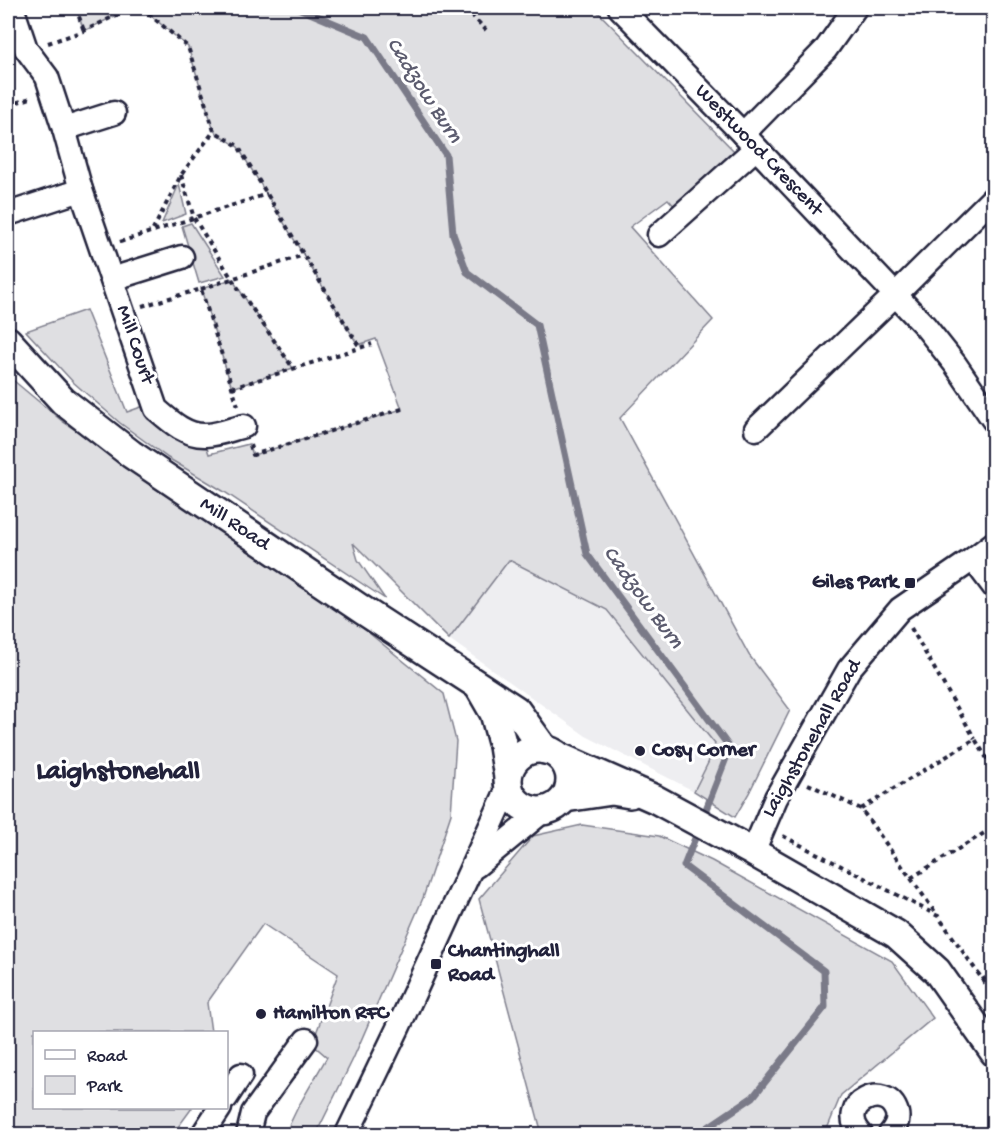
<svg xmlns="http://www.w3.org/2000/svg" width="1001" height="1142" viewBox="0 0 1001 1142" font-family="'Gochi Hand',sans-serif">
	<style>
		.built { fill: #eeeef1 }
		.green { fill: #dfdfe2; stroke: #80808e; stroke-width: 1.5 }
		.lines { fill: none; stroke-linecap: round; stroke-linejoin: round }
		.stream { stroke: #7a7a88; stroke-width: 7 }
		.minor-casing { stroke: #22223b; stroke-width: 27 }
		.major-casing { stroke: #22223b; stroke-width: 32 }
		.path { stroke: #22223b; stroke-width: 4; stroke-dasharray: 4.5 4.5; stroke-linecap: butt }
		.minor { stroke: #fff; stroke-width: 22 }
		.major { stroke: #fff; stroke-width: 27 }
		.poi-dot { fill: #22223b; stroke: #fff; stroke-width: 2 }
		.labels { text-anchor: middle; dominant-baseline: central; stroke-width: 6; stroke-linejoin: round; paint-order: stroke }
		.street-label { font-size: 21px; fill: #22223b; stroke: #fff }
		.poi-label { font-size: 21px; font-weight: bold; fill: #22223b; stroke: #fff; text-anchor: start }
		.water-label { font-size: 22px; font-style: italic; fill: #5c5c6f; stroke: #fff }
		.district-label { font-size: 27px; font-weight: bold; fill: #22223b; stroke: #fff }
	</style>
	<rect width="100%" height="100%" fill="#fff"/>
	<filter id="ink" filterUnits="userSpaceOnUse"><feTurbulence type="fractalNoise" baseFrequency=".0167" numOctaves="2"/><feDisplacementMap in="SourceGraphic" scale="12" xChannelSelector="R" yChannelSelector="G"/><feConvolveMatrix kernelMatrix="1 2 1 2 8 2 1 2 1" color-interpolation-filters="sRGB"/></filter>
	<g filter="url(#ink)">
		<polygon class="built" points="509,560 607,610 715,744 708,763 694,791 586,736 449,639"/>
		<g class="green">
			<path d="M76 8H594L736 153 676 208 668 199 630 227 713 320 620 418 749 655 790 710 749 793 735 817 694 791 708 763 715 744 607 610 509 560 449 639 353 543 358 560 385 599 223 491 168 458 120 423 73 382 26 331 86 310 127 412 144 406C167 435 167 439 205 442L209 454 249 444 253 455 402 409 376 339 358 345 238 147 214 131 188 47 150 15 142 11 134 9 127 10 84 31Z"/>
			<polygon points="179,184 186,214 162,223"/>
			<polygon points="191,223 225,276 199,283 182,226"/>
			<polygon points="232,279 293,368 232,388 201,289"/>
			<polygon points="8,376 62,421 348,616 444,694 456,741 451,814 423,898 353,1059 316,1134 285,1134 298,1107 327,1057 312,1044 338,974 263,924 207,1003 211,1032 34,1032 34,1108 192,1108 173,1134 8,1134"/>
			<polygon points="582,825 659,836 712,861 892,961 933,1018 841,1095 825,1134 542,1134 479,899 533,836"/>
		</g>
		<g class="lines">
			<g class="stream">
				<polyline points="298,8 367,37 446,155 453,234 467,272 537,325 587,554 730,748 703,817"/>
				<polyline points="699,828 684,866 824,971 825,1007 753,1097 704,1130 708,1134"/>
			</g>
			<g class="minor-casing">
				<g id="minor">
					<polyline points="620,8 743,134 925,326 955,364 994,421"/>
					<path d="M8 19 15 16 26 49 47 77 64 129 81 190 156 409C171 422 186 436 206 435 218 435 232 429 244 426"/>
					<polyline points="64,129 114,113"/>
					<polyline points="743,134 826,49 855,8"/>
					<polyline points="8,214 81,190"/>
					<polyline points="659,235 756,148"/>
					<polyline points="112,279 182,257"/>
					<polyline points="756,429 895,295 994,197"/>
					<polyline points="973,559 994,587"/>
					<polyline points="753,852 776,798 849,669 900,609 973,559 994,543"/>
					<polyline points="476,866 543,811"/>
					<polyline points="226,1098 241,1075"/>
					<polyline points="203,1134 220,1108"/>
					<polyline points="248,1134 253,1113 306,1040"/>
					<polyline points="347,1134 399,1026 508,788"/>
					<path d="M861 1134C834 1104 887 1079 897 1113 899 1121 895 1128 890 1134"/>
				</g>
			</g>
			<g class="major-casing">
				<g id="major">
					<polyline points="8,341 63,401 131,454 364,611 516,710 545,750"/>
					<polyline points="479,687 494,713 503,746 508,777"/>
					<circle cx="539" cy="780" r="31"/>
					<polyline points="560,757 655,799 753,852 896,934 937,971 994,1052"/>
					<polyline points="565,798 612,791 630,794"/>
				</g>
			</g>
			<g class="path">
				<polyline points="76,8 84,31"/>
				<polyline points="465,8 486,30"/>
				<polyline points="475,16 477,8"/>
				<polyline points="48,43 84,31 127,10 134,9 142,11 150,15 188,47 214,131 238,146 360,348"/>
				<polyline points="8,105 31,98"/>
				<polyline points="181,175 194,218 232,279 293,368"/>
				<polyline points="153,230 181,175 214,131"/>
				<polyline points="120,242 267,194"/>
				<polyline points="201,289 304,255"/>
				<polyline points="142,306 201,289 238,406"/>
				<polyline points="232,388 372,344"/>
				<polyline points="250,445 253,455 405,408"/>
				<polyline points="911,628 975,739"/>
				<polyline points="808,784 861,809 938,916"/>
				<polyline points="861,809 975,739 994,770"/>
				<polyline points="783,836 938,916 994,996"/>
				<polyline points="911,878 994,827"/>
				<polyline points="982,980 994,973"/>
			</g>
			<use href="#minor" class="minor"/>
			<use href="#major" class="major"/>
		</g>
	</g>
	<g class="poi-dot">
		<rect x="904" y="577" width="12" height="12" rx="3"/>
		<circle cx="640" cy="751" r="6"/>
		<rect x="430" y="958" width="12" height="12" rx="3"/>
		<circle cx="261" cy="1014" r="6"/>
	</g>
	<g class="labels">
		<g class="street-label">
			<text transform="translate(758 151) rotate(46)">Westwood Crescent</text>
			<text transform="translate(134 345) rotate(71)">Mill Court</text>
			<text transform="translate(234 525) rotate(34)">Mill Road</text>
			<text transform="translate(813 739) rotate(-60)">Laighstonehall Road</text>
		</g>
		<g class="poi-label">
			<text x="898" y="583" text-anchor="end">Giles Park</text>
			<text x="652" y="751">Cosy Corner</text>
			<text x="448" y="952">Chantinghall<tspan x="448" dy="24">Road</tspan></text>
			<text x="273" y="1014">Hamilton RFC</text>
		</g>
		<g class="water-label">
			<text transform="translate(423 91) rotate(57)">Cadzow Burn</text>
			<text transform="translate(642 598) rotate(54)">Cadzow Burn</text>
		</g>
		<g class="district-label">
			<text x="118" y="773">Laighstonehall</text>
		</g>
	</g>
	<rect width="1001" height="1142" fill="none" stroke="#fff" stroke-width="30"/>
	<rect x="15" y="15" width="971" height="1112" fill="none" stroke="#22223b" stroke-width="2" filter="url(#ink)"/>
	<rect x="33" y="1031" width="195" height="78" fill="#ffffff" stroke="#a7a7b1" stroke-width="1.5"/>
	<rect x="45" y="1050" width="30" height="9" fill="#ffffff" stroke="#a7a7b1" stroke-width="1.5"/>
	<text x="87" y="1061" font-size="18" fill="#22223b">Road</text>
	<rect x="45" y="1076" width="30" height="18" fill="#dfdfe2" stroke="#a7a7b1" stroke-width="1.5"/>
	<text x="87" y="1091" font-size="18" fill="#22223b">Park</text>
</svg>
